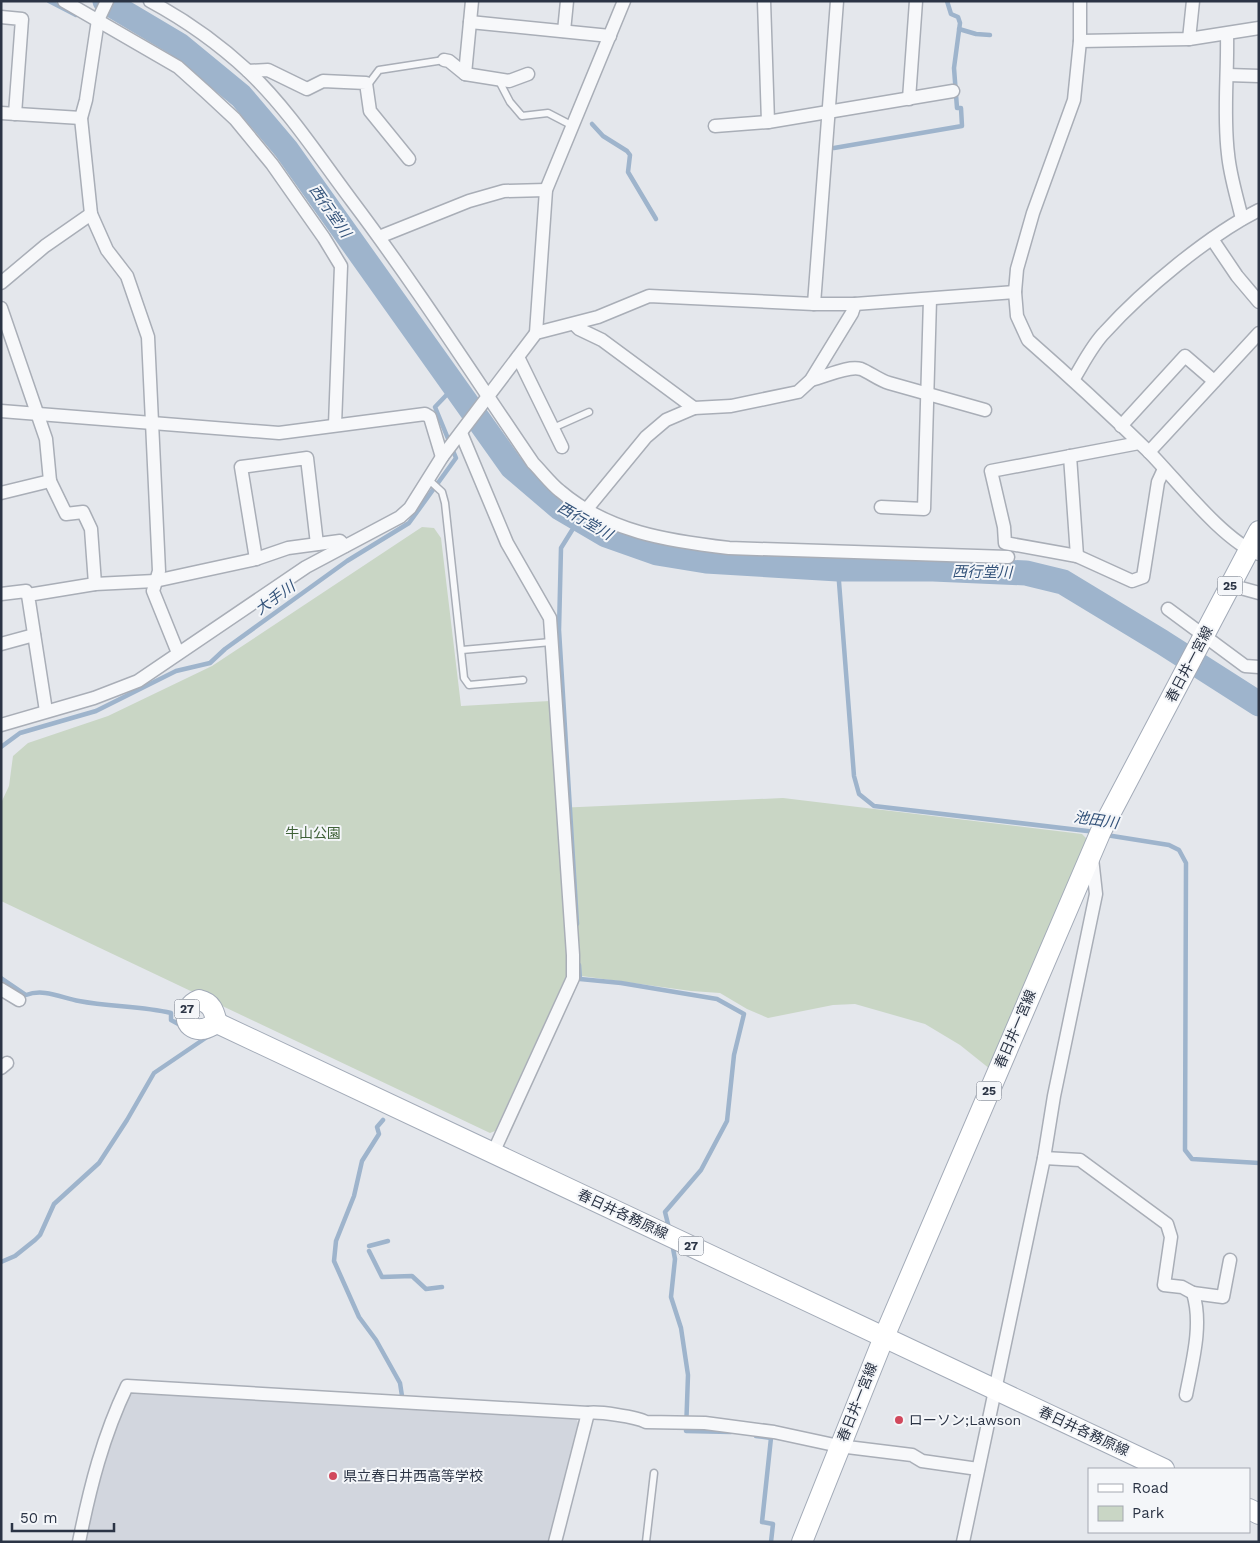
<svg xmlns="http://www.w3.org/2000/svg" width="1260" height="1543" viewBox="0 0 1260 1543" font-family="'Work Sans','Noto Sans JP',sans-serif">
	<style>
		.built { fill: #d2d6de }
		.green { fill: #c9d6c5 }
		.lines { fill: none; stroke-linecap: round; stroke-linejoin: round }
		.stream { stroke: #9eb4cc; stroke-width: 4.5 }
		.river { stroke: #9eb4cc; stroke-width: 25 }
		.lane-casing { stroke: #a9aeb7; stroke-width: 9 }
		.street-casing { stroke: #a9aeb7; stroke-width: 15 }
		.primary-casing { stroke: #a3abb8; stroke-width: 22 }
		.lane { stroke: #f7f8fa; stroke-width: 6 }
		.street { stroke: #f7f8fa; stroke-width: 12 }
		.primary { stroke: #fff; stroke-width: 20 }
		.poi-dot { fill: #d1485c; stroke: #f4f6f9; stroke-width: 2 }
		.labels { text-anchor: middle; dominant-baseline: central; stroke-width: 4; stroke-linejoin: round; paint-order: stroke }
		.shield { fill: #f4f6f9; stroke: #676e7b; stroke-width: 1 }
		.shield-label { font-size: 12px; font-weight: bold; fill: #2b3445 }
		.street-label { font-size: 14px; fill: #2b3445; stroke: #f4f6f9 }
		.park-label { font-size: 14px; fill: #3f6138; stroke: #f4f6f9 }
		.poi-label { font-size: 14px; fill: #2b3445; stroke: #f4f6f9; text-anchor: start }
		.water-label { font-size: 15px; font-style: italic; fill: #34537a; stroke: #f4f6f9 }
	</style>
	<rect width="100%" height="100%" fill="#e4e7ec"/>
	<polygon class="built" points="133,1392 575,1417 580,1426 553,1542 83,1542 90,1504 120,1412"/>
	<polygon class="green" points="422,527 434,528 441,538 461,706 550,701 557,808 783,798 1082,834 1087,839 990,1069 960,1045 925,1024 855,1004 833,1005 768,1018 747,1009 720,993 691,991 567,974 495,1131 490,1133 1,901 1,803 9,786 13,756 28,743 108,716 212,666"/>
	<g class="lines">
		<g class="stream">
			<polyline points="49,1 76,15"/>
			<polyline points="959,29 976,34 990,35"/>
			<polyline points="592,124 603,136 627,151 630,155 628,172 656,219"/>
			<polyline points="834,148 962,126 961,108 957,108 954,68 960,23 958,17 951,14 947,1"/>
			<polyline points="838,569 854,776 859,794 874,806 1096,832"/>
			<polyline points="1,747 20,733 96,711 176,671 210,663 225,649 347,561 409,523 456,458 435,407 456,385"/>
			<polyline points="1106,835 1169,845 1179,850 1186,863 1185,1150 1192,1159 1259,1163"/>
			<polyline points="577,924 559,630 561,548 579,519"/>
			<polyline points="579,965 580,979 621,983 717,999 744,1014 734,1055 727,1121 701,1170 665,1212 669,1228"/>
			<path d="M1 978 26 995C44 988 62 998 79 1001 110 1007 141 1006 171 1013V1020L182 1026"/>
			<polyline points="383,1120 377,1127 379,1134 362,1161 354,1196 336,1241 334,1261 359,1317 376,1340 400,1383 402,1396"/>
			<polyline points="672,1243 675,1259 671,1297 681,1328 688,1375 686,1431 731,1432"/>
			<polyline points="369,1246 388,1241"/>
			<polyline points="369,1251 382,1277 412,1276 426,1289 442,1287"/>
			<polyline points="1,1262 15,1256 35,1240 40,1235 54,1204 99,1163 127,1120 154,1073 207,1037"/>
			<polyline points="756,1436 771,1438 762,1522 773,1524 771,1542"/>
		</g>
		<polyline class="river" points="105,1 179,45 241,96 286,149 512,467 560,508 606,535 657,553 706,561 838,569 933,569 1026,573 1063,582 1162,642 1259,704"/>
		<g class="lane-casing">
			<g id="lane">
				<polyline points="498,79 510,102 522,116 548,113 573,126"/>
				<polyline points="366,83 370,82 379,70 444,60"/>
				<polyline points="553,428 589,412"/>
				<polyline points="429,480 442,492 445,503 464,678 469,685 523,680"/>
				<polyline points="462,650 551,642"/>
				<polyline points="646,1542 654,1473"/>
			</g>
		</g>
		<g class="street-casing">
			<g id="street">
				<polyline points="64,1 178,67 207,93 235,119 272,164 324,238 341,266 335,425"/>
				<polyline points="107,1 98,20 86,100 81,118 91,214 107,250 127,276 148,337 159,571 153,591 178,653"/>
				<path d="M150 1C185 20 219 44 248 71 288 109 319 157 352 201 416 286 473 375 533 463 542 472 550 483 560 491 608 532 668 541 729 548L1008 557"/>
				<polyline points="764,1 768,122"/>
				<path d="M1080 1V41L1074 100 1033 213 1017 269 1015 292 1017 316 1028 340C1069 376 1109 413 1148 451 1176 479 1223 541 1259 554"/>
				<polyline points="1,17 22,19 15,114"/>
				<polyline points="470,22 610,36"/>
				<polyline points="564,31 567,1"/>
				<path d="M1227 34C1228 74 1223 114 1228 154 1230 176 1237 197 1242 219"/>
				<polyline points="1189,39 1193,1"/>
				<polyline points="1080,41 1189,39 1259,28"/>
				<polyline points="444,60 449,61 465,74 509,81 528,74"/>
				<polyline points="248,71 268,70 307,89 323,81 366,83 370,111 409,159"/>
				<polyline points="465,74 472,1"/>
				<polyline points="1228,75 1259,76"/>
				<polyline points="909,99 916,1"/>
				<polyline points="1,113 81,118"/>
				<polyline points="715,126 768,122 953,91"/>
				<polyline points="379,237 469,201 504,191 546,190"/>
				<polyline points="1212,239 1237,276 1259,302"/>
				<polyline points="1,283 45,246 91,214"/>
				<polyline points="814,304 837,1"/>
				<polyline points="1,308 46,439 50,481 1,493"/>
				<polyline points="574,324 579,329 602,340 694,408 731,406 798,392 811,380 852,313 855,304"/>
				<polyline points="536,333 546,190 624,1"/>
				<polyline points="518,357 562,447"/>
				<path d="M811 380C825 377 848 365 861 369 869 372 879 380 889 383L985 410"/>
				<path d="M1073 380C1083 364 1092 345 1105 332 1143 290 1209 235 1259 210"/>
				<polyline points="1,411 279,433 425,414 430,417 442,457"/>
				<polyline points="1121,426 1185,356 1214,381"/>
				<polyline points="461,433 507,543 550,618 573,955 573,978 493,1153"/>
				<polyline points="1139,443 991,471 1004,527 1005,543 1077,556 1132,581 1143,577 1158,482 1164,469"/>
				<polyline points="1149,452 1259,333"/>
				<polyline points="1070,456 1077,556"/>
				<polyline points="50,481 66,514 83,512 91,529 95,584"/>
				<polyline points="881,507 924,509 930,299"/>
				<polyline points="586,510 646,437 666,420 694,408"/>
				<polyline points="256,559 241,467 307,458 317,544"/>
				<polyline points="1230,585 1259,593"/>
				<polyline points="1,594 26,591 28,595"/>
				<polyline points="1168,609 1245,666 1259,667"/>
				<polyline points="1,644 34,635"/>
				<polyline points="46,711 28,595 95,584 155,581 256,559 288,548 340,541 345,546"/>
				<polyline points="1,725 94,698 138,681 306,567 400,517 410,508 442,457 536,333 598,317 649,296 814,304 855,304 1015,292"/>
				<polyline points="1,989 19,1000"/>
				<polyline points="1,1068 7,1063"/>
				<path d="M1044 1158 1080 1160 1167 1224 1171 1237 1164 1285 1182 1287 1193 1293C1203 1325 1192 1363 1186 1395"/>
				<polyline points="1193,1293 1223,1297 1230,1260"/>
				<path d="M79 1542C90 1487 103 1436 127 1386L588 1413C597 1411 637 1417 646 1422L705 1423 774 1432 839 1446 912 1455 922 1461 978 1469"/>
				<polyline points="555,1542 588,1413"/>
				<polyline points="963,1542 1044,1158 1054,1096 1096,894 1092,858"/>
			</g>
		</g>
		<g class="primary-casing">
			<g id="primary">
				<path d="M199 1000C212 1003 214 1011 217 1023 212 1025 207 1029 202 1029 183 1031 181 1007 199 1000Z"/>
				<polyline points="217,1023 1164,1469"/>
				<polyline points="1249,1509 1259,1514"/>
				<polyline points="802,1542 884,1337 1101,831 1259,531"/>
			</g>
		</g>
		<use href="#lane" class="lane"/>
		<use href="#street" class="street"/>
		<use href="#primary" class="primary"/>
	</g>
	<g class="poi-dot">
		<circle cx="899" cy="1420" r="5"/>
		<circle cx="333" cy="1476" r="5"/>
	</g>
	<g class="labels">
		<g class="shield">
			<rect x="1217.5" y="576.5" width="25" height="19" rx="4"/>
			<rect x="174.5" y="999.5" width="25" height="19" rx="4"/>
			<rect x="976.5" y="1081.5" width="25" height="19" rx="4"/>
			<rect x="678.5" y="1236.5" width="25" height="19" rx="4"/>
		</g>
		<g class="shield-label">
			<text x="1230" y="586">25</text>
			<text x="187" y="1009">27</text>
			<text x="989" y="1091">25</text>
			<text x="691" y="1246">27</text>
		</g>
		<g class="street-label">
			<text transform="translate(1189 664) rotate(-62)">春日井一宮線</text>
			<text transform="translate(1015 1029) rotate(-67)">春日井一宮線</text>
			<text transform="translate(623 1214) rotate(25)">春日井各務原線</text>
			<text transform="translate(857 1402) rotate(-68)">春日井一宮線</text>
			<text transform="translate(1084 1431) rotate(25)">春日井各務原線</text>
		</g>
		<g class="park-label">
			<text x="313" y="833">牛山公園</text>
		</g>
		<g class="poi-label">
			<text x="909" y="1420">ローソン;Lawson</text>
			<text x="343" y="1476">県立春日井西高等学校</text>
		</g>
		<g class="water-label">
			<text transform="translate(330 211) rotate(55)">西行堂川</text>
			<text transform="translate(585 521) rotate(30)">西行堂川</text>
			<text transform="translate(982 572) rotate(1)">西行堂川</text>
			<text transform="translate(275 598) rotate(-36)">大手川</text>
			<text transform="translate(1096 820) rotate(9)">池田川</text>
		</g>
	</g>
	<rect width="1260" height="1543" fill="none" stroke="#2b3445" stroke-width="5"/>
	<rect x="1088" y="1468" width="162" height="65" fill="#f4f6f9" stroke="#a4a8b1"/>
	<rect x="1098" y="1484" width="25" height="8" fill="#ffffff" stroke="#a4a8b1"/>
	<text x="1132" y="1493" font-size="15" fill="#2b3445">Road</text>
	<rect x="1098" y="1506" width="25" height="15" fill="#c9d6c5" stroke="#a4a8b1"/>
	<text x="1132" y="1518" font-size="15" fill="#2b3445">Park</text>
	<path d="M12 1523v8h102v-8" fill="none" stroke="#2b3445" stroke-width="2.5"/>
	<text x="20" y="1523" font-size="15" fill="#2b3445" stroke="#f4f6f9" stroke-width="4" paint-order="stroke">50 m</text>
</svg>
